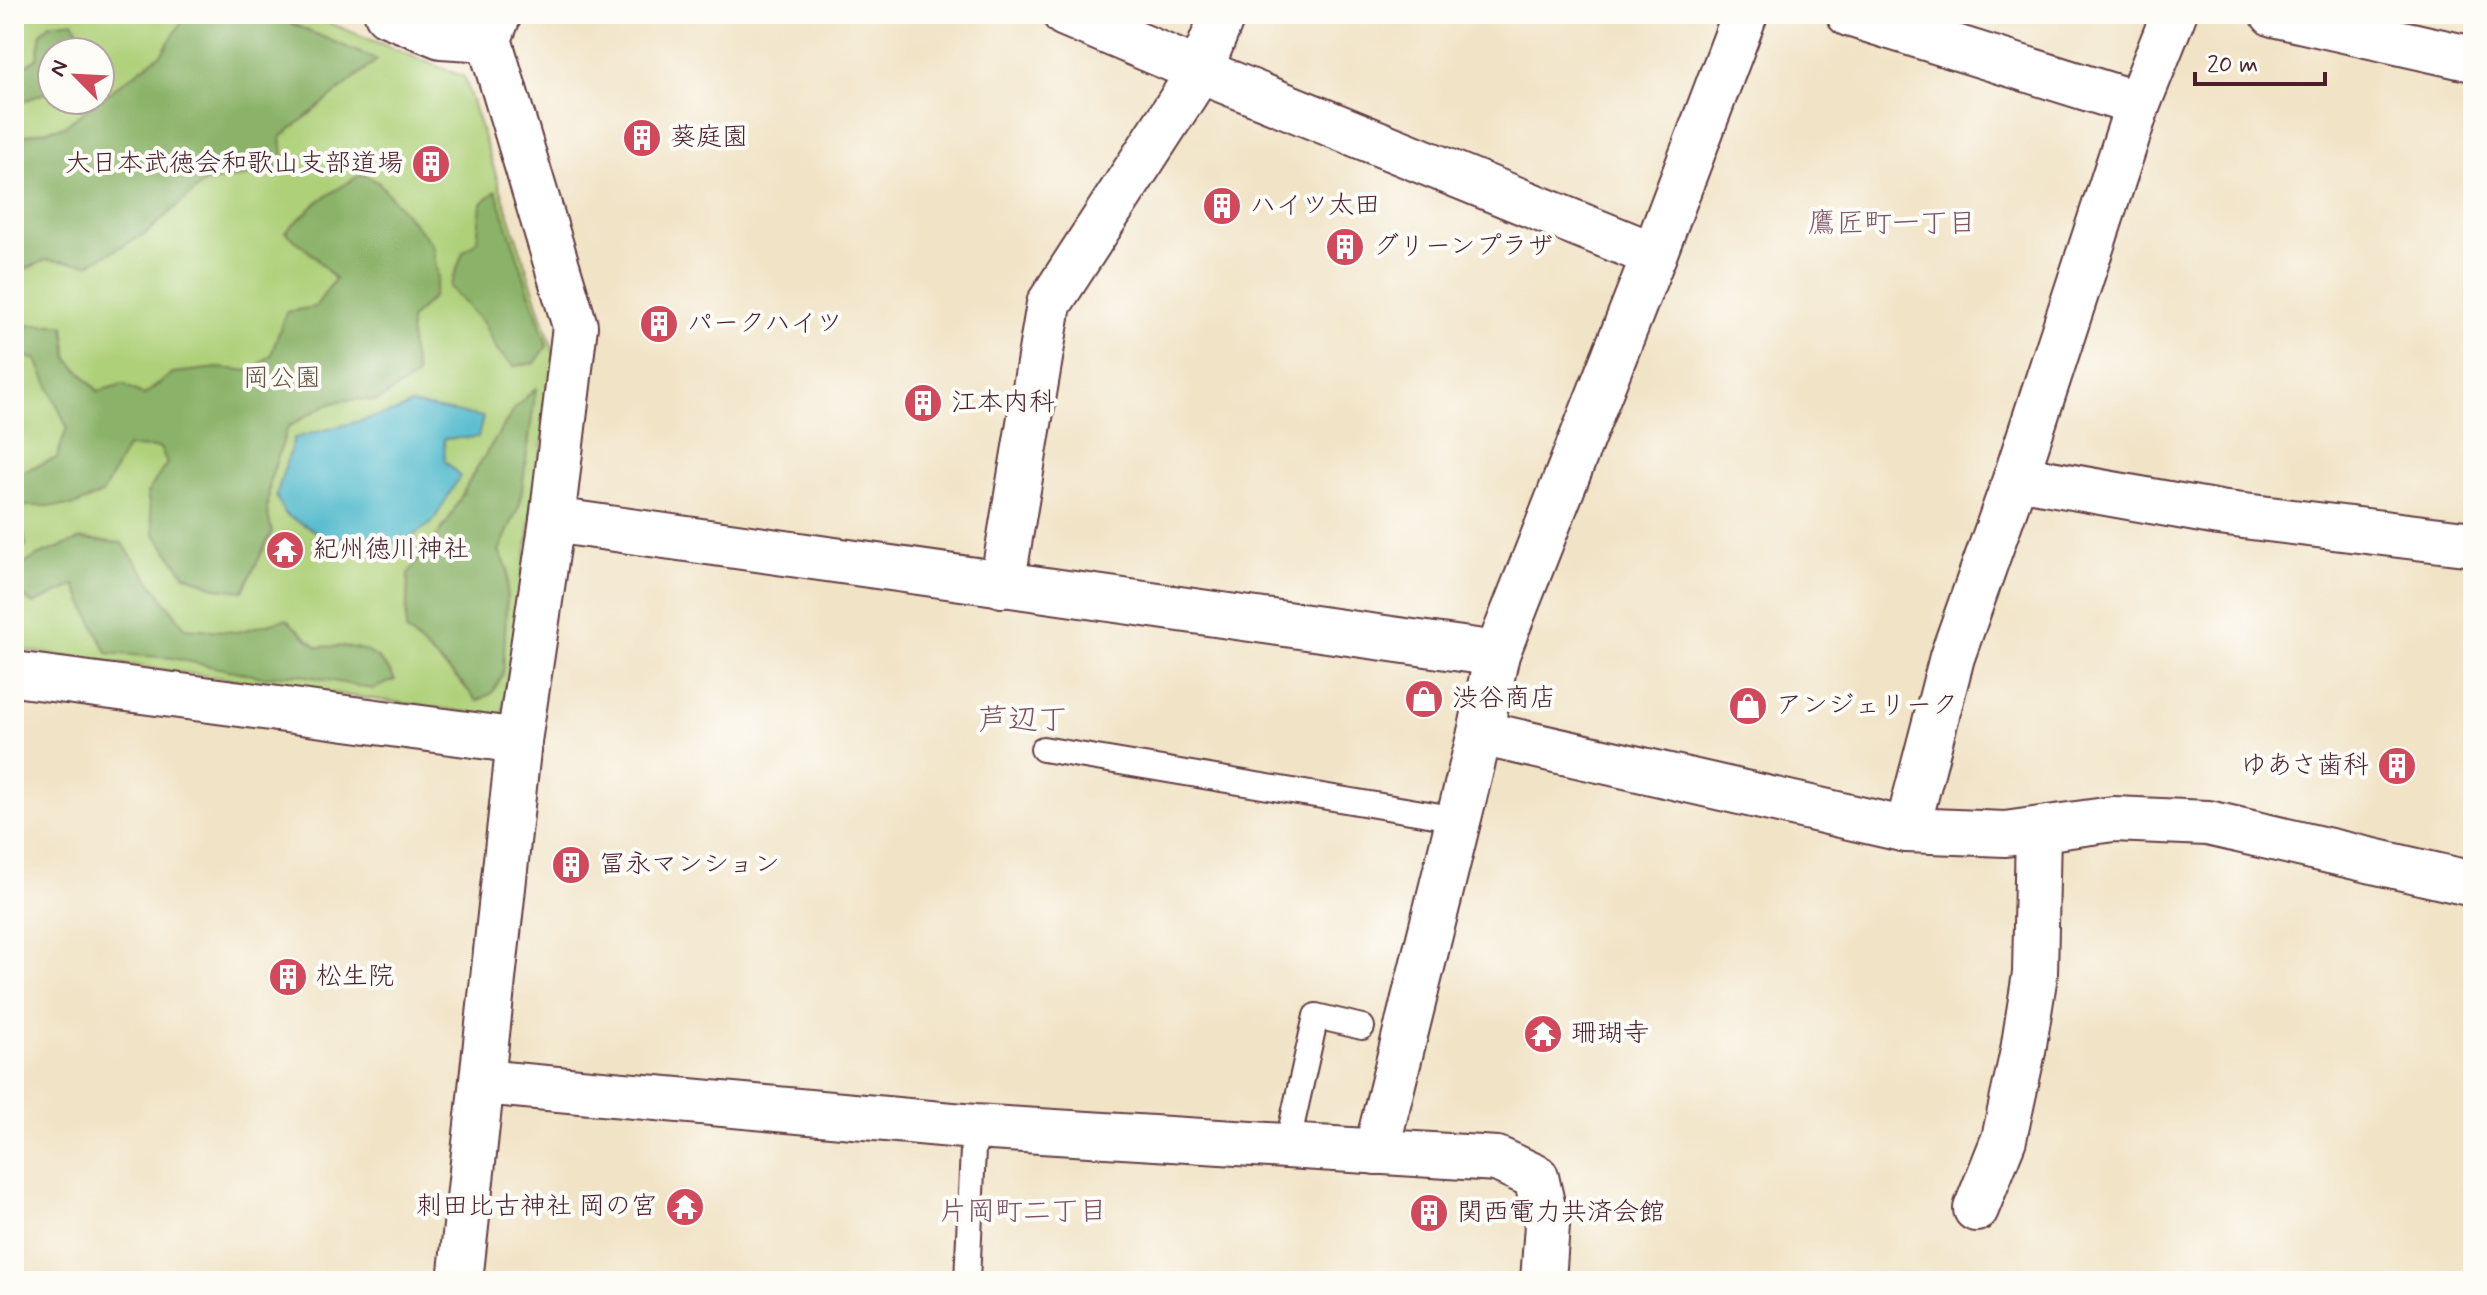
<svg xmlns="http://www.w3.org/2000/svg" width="2487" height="1295" viewBox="0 0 2487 1295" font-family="Mynerve,'Klee One',sans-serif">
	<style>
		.green { fill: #aed078; stroke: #7c7852; stroke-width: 2; fill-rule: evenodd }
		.forest { fill: #8ab268; stroke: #6a684a; stroke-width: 2 }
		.water { fill: #4fb9cc; stroke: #4c6c7c; stroke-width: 2 }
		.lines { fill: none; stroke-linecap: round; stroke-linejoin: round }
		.service-casing { stroke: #633c42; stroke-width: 28 }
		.minor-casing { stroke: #633c42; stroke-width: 48 }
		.service { stroke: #fff; stroke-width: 24 }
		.minor { stroke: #fff; stroke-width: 44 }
		.labels { text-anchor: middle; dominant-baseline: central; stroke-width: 8; stroke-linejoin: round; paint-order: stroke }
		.poi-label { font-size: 26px; fill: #4a1f2b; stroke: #fdfcf7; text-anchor: start }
		.park-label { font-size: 26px; fill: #685442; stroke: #fdfcf7 }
		.neighbourhood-label { font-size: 28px; fill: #7d5367; stroke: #fdfcf7 }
		.quarter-label { font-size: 30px; fill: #7d5367; stroke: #fdfcf7 }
	</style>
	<rect width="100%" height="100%" fill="#fdfcf7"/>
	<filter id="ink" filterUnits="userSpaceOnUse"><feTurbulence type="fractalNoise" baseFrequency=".0125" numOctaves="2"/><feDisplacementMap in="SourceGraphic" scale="16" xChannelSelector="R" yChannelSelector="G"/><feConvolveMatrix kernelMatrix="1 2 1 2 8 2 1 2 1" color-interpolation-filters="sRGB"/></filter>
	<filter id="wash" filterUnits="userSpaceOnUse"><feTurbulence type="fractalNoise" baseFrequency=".006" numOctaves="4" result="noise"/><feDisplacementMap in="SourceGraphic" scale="32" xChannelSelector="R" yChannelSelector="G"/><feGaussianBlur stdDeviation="1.8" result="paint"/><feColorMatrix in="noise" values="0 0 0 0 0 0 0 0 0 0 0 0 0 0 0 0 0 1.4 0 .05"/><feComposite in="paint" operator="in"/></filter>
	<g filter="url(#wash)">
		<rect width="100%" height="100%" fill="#f1e3c6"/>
		<path class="green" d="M14 14H307L464 77 555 356 502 717 14 649ZM52 52H100V100H52Z"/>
		<g class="forest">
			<polygon points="187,14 269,14 377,60 281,137 284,165 249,176 205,182 145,234 89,264 46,260 14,274 14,138 65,126 162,53"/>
			<polygon points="73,21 89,52 52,52 52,90 14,105 14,69 22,68 37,58 41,33 50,24"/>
			<path d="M362 174 378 182 432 244 438 278 433 297 410 320 411 347 417 376 377 401C335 395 324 406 288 427L270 480 267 511 272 532 243 591 217 588 185 575 154 533 147 493 167 463 160 448 127 447 102 494 73 506H19L26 546 14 551V470L18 473 57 458 67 427 37 360 14 353V331L31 325H64L68 359 98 391 123 384 144 395 173 373 218 368 252 371 271 355 286 312 315 307 335 279 313 255 285 232 320 200Z"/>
			<polygon points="496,191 547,346 535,363 514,366 497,351 484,324 450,287 463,252 477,241 481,204"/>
			<polygon points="536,388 520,504 499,551 508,569 503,674 492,693 477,701 460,681 406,630 408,574 448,521 473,474 515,408"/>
			<path d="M81 539 122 543 185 628 237 632 286 619 317 647C354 645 376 646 395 680L373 689 297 674 262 677 172 658 107 653 75 585 33 604 14 588V571L37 556Z"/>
		</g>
		<polygon class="water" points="411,404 483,417 478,437 444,439 445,461 460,476 432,523 400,544 326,537 286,515 276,496 294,438 398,411"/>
	</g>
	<g filter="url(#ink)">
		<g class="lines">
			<g class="service-casing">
				<g id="service">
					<polyline points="1043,749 1458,819"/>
					<polyline points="1287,1146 1316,1016 1362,1027"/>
					<polyline points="967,1281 974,1127"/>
				</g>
			</g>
			<g class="minor-casing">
				<g id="minor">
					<polyline points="387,14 441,36 489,39"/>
					<polyline points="1065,14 1200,71 1654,255"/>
					<polyline points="1849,14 2138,104"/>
					<polyline points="2273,14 2473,59"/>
					<polyline points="2016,477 2219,513 2473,544"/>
					<polyline points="552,520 1497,654"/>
					<polyline points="1002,585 1049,304 1200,71 1223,14"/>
					<polyline points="14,674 519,741"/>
					<polyline points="1480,733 1907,830 2005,834 2113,819 2208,823 2473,884"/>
					<polyline points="1907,830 1952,657 2016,477 2138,104 2174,14"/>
					<polyline points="482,1082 974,1127 1497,1159 1536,1177 1547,1225 1543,1281"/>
					<polyline points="1376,1152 1480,733 1497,654 1654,255 1745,14"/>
					<polyline points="1976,1209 2004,1139 2023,1051 2035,974 2038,830"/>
					<polyline points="460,1281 519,741 552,520 575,326 489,39 499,14"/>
				</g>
			</g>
			<use href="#service" class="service"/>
			<use href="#minor" class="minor"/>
		</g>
	</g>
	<defs>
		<g id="building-disc" transform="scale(2)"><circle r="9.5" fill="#d1495b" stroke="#fdfcf7"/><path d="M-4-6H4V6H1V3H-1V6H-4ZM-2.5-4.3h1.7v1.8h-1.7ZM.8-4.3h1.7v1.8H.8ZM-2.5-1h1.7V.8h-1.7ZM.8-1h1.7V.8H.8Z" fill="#fff"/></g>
		<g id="temple-disc" transform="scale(2)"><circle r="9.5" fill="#d1495b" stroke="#fdfcf7"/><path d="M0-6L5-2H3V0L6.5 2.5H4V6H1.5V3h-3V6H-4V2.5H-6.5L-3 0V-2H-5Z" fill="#fff"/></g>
		<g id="shop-disc" transform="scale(2)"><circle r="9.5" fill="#d1495b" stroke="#fdfcf7"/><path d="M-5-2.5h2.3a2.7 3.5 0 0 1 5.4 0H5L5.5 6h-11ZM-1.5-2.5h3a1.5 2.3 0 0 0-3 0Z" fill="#fff"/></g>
	</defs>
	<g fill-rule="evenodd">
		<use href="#building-disc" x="642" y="138"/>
		<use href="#building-disc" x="431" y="164"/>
		<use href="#building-disc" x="1222" y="206"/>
		<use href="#building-disc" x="1345" y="247"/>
		<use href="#building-disc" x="659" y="324"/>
		<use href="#building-disc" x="923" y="403"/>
		<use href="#temple-disc" x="285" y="550"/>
		<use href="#shop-disc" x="1424" y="699"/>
		<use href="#shop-disc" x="1748" y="706"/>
		<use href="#building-disc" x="2397" y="766"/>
		<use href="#building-disc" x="571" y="865"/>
		<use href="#building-disc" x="288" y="977"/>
		<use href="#temple-disc" x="1543" y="1034"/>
		<use href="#temple-disc" x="685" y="1207"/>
		<use href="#building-disc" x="1429" y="1213"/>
	</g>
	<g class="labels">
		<g class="poi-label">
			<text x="670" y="138">葵庭園</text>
			<text x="403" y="164" text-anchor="end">大日本武徳会和歌山支部道場</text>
			<text x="1250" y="206">ハイツ太田</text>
			<text x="1373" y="247">グリーンプラザ</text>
			<text x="687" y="324">パークハイツ</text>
			<text x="951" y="403">江本内科</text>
			<text x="313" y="550">紀州徳川神社</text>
			<text x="1452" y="699">渋谷商店</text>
			<text x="1776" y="706">アンジェリーク</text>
			<text x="2369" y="766" text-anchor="end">ゆあさ歯科</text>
			<text x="599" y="865">冨永マンション</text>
			<text x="316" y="977">松生院</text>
			<text x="1571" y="1034">珊瑚寺</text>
			<text x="657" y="1207" text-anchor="end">刺田比古神社 岡の宮</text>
			<text x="1457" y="1213">関西電力共済会館</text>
		</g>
		<g class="park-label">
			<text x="282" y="379">岡公園</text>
		</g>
		<g class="neighbourhood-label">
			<text x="1892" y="224">鷹匠町一丁目</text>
			<text x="1023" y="1212">片岡町二丁目</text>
		</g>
		<g class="quarter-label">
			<text x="1023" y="720">芦辺丁</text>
		</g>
	</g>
	<rect width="2487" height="1295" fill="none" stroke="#fdfcf7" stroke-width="48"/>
	<g transform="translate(76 76) rotate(294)"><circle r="38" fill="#fdfcf7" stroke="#b5a4a5" stroke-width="2"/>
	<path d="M0-6L14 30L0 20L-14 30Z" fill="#d1495b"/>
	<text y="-12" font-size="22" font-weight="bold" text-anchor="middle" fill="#4a1f2b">N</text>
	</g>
	<path d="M2195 72v12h130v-12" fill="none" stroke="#4a1f2b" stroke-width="4"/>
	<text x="2207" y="72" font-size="24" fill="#4a1f2b" stroke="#fdfcf7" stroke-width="6" paint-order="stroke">20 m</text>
</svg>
